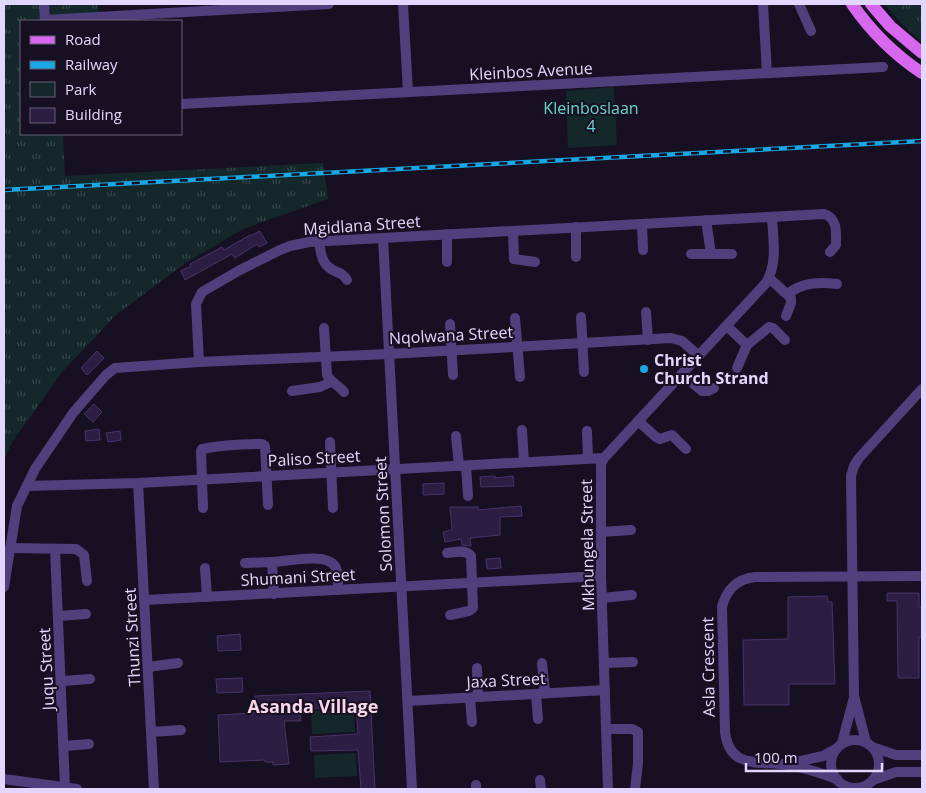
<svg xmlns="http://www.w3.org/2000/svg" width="926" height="793" viewBox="0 0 926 793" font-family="'Open Sans',sans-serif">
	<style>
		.grass { fill: url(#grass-tufts) }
		.green { fill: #14282c }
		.building { fill: #2c1e42; stroke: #49326b }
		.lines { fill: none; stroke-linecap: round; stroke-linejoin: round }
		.minor { stroke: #4e407d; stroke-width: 10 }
		.major { stroke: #d867f0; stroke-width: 12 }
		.rail-casing { stroke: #16a9e6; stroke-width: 4.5 }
		.rail { stroke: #171022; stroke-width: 2.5; stroke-dasharray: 8; stroke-linecap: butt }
		.poi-dot { fill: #16a9e6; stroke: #171022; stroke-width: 2 }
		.labels { text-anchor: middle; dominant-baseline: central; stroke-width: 4; stroke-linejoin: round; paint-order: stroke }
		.street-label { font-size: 16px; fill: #e1d6fb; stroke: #171022 }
		.park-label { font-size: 16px; fill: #69d4ce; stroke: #171022 }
		.poi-label { font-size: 16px; font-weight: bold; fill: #e1d6fb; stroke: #171022; text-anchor: start }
		.neighbourhood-label { font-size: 18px; font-weight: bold; fill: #fbd7e7; stroke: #171022 }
	</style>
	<defs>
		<pattern id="grass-tufts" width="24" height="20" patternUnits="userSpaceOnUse" patternTransform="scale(1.25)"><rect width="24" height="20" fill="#14282c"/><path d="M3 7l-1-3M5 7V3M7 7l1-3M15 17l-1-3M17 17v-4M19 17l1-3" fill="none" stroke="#36464c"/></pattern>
	</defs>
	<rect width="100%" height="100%" fill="#171022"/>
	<g class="grass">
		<polygon points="4,4 98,4 99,21 21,21 21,134 63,134 65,176 323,163 328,199 243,229 184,264 116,315 62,372 13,441 4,459"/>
		<polygon points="884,4 922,4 922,42 904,26"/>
	</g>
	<g class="green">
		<polygon points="614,87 617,145 568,148 566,91"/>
		<polygon points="354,709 355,732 312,734 311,711"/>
		<polygon points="356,753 357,776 315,778 314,755"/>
	</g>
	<g class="building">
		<polygon points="260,231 267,243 259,247 257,244 235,258 232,254 185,280 181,271 191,266 190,264 222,247 224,250 250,235 250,236"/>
		<polygon points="97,351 104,358 87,375 81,368"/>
		<polygon points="94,404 102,412 93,422 84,414"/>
		<polygon points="99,429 100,440 86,441 85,431"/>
		<polygon points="120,431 121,440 108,442 106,433"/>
		<polygon points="495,476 495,478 513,476 514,486 481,487 480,477"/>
		<polygon points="444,483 444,494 423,495 423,484"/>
		<polygon points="521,506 522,516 500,517 500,535 470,538 471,546 462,545 461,539 445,542 443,532 452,530 450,507 478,507 478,510"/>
		<polygon points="500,558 501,568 487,569 486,559"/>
		<polygon points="887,593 919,593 919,607 922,607 922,637 919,637 919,678 898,678 897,601 887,601"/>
		<polygon points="827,596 828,602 832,602 835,684 789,684 789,705 744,705 743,640 788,639 788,597"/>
		<polygon points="240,634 241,650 218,651 217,636"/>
		<polygon points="242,678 243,692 217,693 216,679"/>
		<polygon points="370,691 375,789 361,789 358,750 311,751 310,737 358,734 356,706 300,709 301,721 284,721 289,764 273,765 273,762 265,762 265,760 220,762 218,715 253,713 253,708 256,708 255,696"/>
	</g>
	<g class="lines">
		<g class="minor">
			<polyline points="44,4 45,21"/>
			<polyline points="403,4 408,92"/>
			<polyline points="763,4 767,73"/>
			<polyline points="799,4 811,31"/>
			<polyline points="45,20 329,4"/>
			<polyline points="181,104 883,67"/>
			<polyline points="642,224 643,250"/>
			<polyline points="576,227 576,257"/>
			<polyline points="513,231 514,259 535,262"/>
			<polyline points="447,234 447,262"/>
			<polyline points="383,238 412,789"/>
			<path d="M319 241C321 256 322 266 337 272 342 274 344 275 347 280"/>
			<polyline points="691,254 711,254 706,220"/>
			<polyline points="711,254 732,254"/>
			<polyline points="769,278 791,298 791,303 786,316"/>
			<path d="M788 294C802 282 820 282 837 284"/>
			<polyline points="646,312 648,340"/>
			<polyline points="581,317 584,372"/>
			<polyline points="515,318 520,377"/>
			<polyline points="450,324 453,375"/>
			<polyline points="727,326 747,345 769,327 773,328 785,340"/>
			<path d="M324 328 327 375C331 383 339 385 344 392"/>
			<polyline points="199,362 389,354 671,338 682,341 699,356"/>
			<polyline points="737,368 747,345"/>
			<polyline points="682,374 702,391 708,391 714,388"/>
			<polyline points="292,391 320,387 331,382"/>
			<polyline points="638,421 656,437 660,439 672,435 686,449"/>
			<polyline points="522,430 524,462"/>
			<polyline points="587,431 588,458"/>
			<polyline points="456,436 459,466"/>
			<polyline points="330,442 333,508"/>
			<polyline points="466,466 468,496"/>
			<polyline points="138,483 154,789"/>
			<polyline points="27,486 138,483 604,458"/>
			<path d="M203 508 201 451 202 449C222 445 242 444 262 444L265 446 268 505"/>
			<polyline points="601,532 631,530"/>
			<polyline points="10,548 76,549 84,555 87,581"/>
			<polyline points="55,549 65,788"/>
			<path d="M447 553C455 552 466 549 471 556L473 608 469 611 450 615"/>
			<polyline points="245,563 272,562"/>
			<polyline points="205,568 207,597"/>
			<path d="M4 587 17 506 35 469 73 413 106 375 115 368 199 362 196 304 202 292 240 270 280 250 290 246 309 242 824 214C838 218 836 233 836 245L830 252"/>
			<path d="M274 594 272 562C287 562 325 552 335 566 339 572 338 583 338 590"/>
			<polyline points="602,598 632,595"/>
			<polyline points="145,600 601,576"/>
			<polyline points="58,616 86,614"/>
			<polyline points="542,663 545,693"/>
			<polyline points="604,663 633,662"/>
			<polyline points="148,667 178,663"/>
			<polyline points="477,668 478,697"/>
			<polyline points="62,681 90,679"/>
			<polyline points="536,694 538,719"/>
			<polyline points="470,698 472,722"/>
			<polyline points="408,701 605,690"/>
			<polyline points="606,729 632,729 638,732 638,763 635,789"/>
			<polyline points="152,732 181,730"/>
			<circle cx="855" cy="764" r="24"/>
			<polyline points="866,742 854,696 851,476 854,466 859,458 922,389"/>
			<polyline points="842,743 853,701"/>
			<polyline points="65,746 89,744"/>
			<polyline points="872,747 896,755 922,755"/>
			<polyline points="792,763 823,756 836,749"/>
			<polyline points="4,779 77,789"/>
			<path d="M837 779C821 773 806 768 789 765 761 760 730 771 725 732L722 607C726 590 737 579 755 577L922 576"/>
			<polyline points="540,780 541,789"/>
			<polyline points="873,780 896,772 922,772"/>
			<polyline points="476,785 476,789"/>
			<path d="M608 789 601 576V464L604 458 766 283C778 263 773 239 772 217"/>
		</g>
		<g class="major">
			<path d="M852 4C870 30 895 55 922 73"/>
			<polyline points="871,4 890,26 922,53"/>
		</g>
		<g class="rail-casing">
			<polyline id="rail" points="4,190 922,141"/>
		</g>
		<use href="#rail" class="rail"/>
	</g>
	<circle class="poi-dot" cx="644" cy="369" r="5"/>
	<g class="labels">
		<g class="street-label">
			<text transform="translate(531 71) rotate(-3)">Kleinbos Avenue</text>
			<text transform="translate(362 225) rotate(-4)">Mgidlana Street</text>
			<text transform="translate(451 335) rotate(-3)">Nqolwana Street</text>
			<text transform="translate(314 458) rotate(-3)">Paliso Street</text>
			<text transform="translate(383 514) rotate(-93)">Solomon Street</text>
			<text transform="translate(587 545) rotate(-91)">Mkhungela Street</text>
			<text transform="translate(298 577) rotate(-3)">Shumani Street</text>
			<text transform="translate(132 637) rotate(-93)">Thunzi Street</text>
			<text transform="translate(708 667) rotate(-91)">Asla Crescent</text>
			<text transform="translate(46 669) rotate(-93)">Juqu Street</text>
			<text transform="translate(506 680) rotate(-3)">Jaxa Street</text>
		</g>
		<g class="park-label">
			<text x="591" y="108">Kleinboslaan<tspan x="591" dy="18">4</tspan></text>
		</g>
		<g class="poi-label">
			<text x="654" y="360">Christ<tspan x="654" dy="18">Church Strand</tspan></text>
		</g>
		<g class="neighbourhood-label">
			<text x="313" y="706">Asanda Village</text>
		</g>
	</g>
	<rect width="926" height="793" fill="none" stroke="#e1d6fb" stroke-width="10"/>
	<rect x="20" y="20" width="162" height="115" fill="#171022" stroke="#685f79"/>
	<rect x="30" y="36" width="25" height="8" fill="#d867f0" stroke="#685f79"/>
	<text x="65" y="45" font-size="15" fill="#e1d6fb">Road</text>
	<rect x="30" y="61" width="25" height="8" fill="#16a9e6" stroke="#685f79"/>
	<text x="65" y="70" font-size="15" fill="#e1d6fb">Railway</text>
	<rect x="30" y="82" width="25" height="15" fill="#14282c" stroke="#685f79"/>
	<text x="65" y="95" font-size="15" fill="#e1d6fb">Park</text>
	<rect x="30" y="108" width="25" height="15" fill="#2c1e42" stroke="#685f79"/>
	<text x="65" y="120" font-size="15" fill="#e1d6fb">Building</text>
	<path d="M746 763v8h136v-8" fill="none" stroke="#e1d6fb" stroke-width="2.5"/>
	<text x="754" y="763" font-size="15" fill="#e1d6fb" stroke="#171022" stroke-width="4" paint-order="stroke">100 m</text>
</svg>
